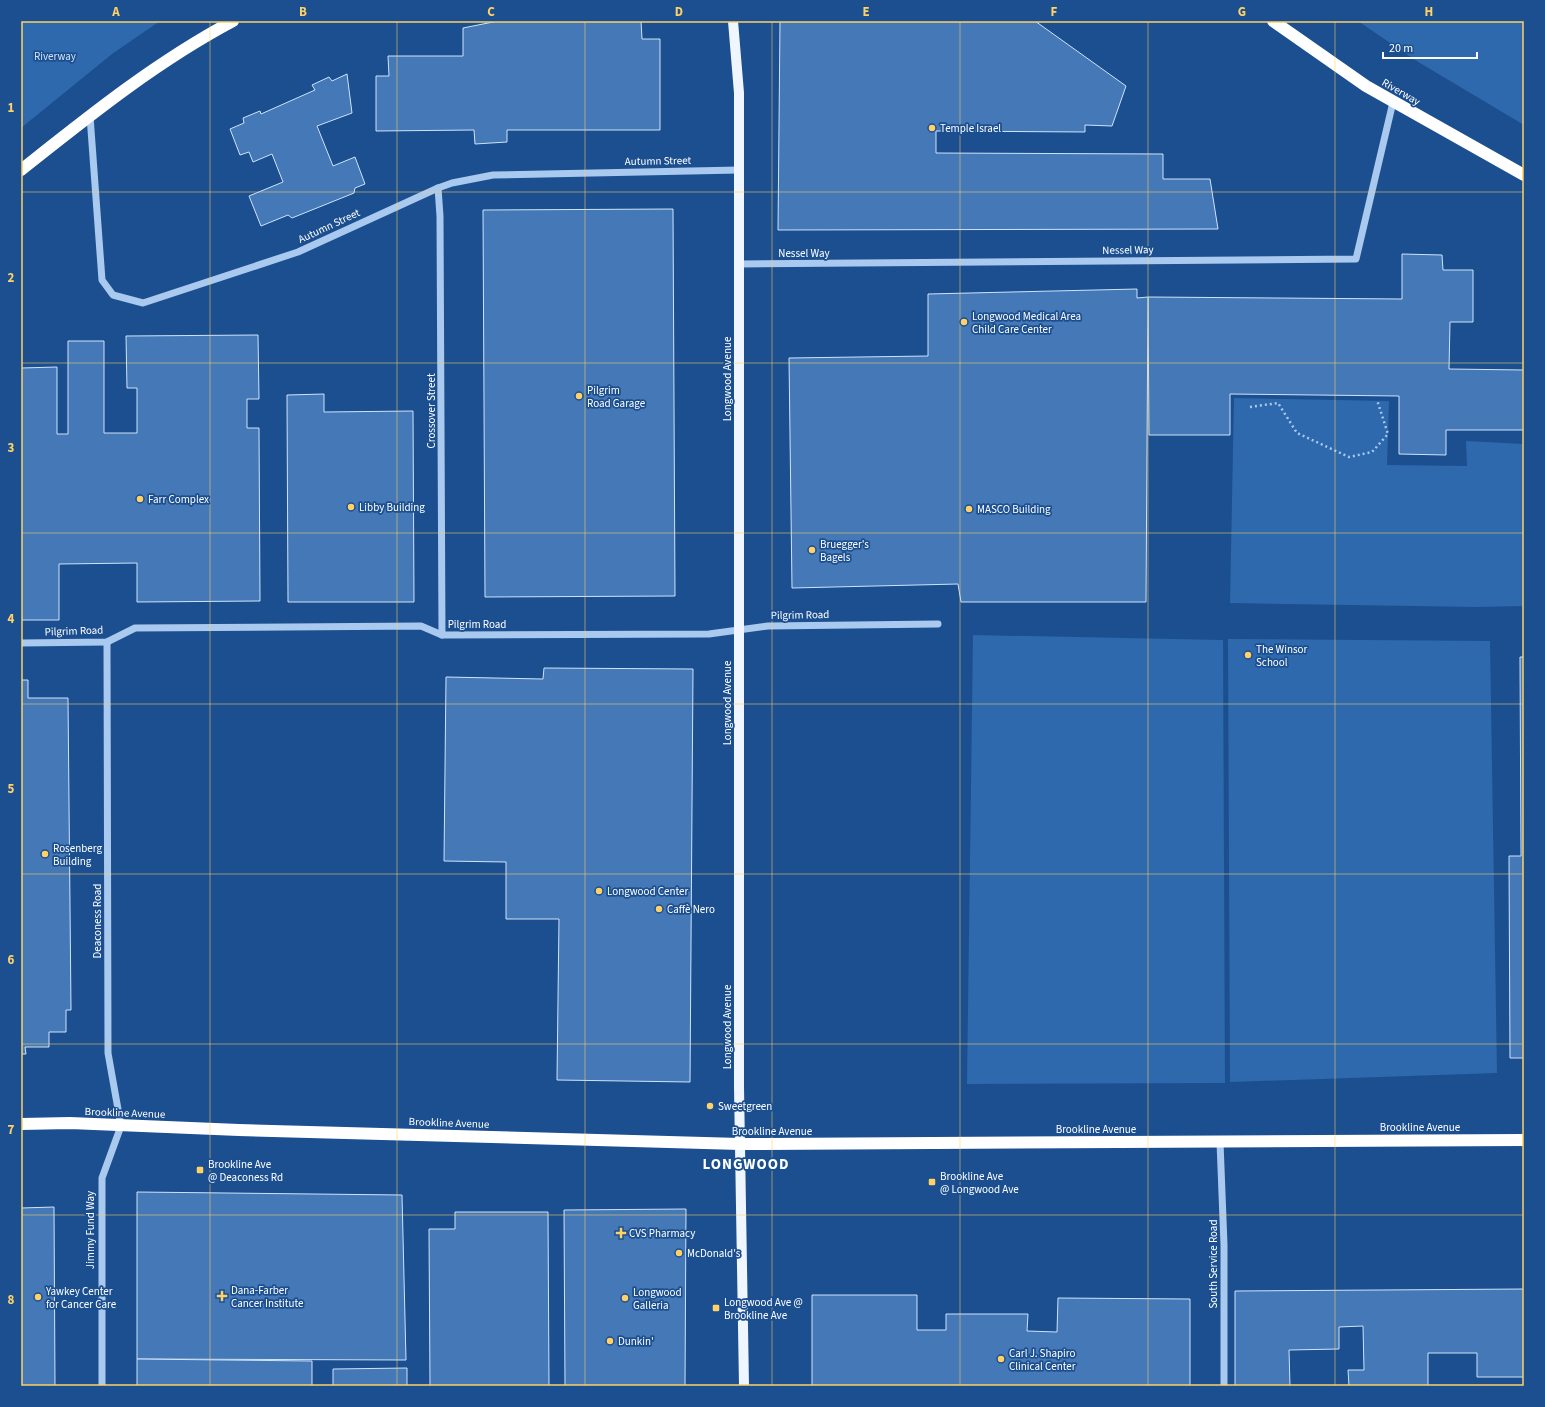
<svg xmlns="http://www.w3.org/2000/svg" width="1545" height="1407" viewBox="0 0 1545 1407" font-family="'Source Sans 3',sans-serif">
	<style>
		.green { fill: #2e69ad }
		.building { fill: #4478b7; stroke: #cfe3fa }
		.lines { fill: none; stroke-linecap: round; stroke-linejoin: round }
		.path { stroke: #a9c9ee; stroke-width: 2.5; stroke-dasharray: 2 3; stroke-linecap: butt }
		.minor { stroke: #a9c9ee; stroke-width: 7 }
		.major { stroke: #f0f6ff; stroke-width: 10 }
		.highway { stroke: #fff; stroke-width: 12 }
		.grid { fill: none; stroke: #ffd166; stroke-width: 1; stroke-opacity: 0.55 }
		.poi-dot { fill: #ffd166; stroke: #1b4f8f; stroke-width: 1.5 }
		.labels { text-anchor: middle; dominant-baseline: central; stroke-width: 3.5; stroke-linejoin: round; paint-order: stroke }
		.park-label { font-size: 11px; fill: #cfe3fa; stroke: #1b4f8f }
		.street-label { font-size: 11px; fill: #fff; stroke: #1b4f8f }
		.poi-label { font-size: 11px; fill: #fff; stroke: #1b4f8f; text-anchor: start }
		.district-label { font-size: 15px; font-weight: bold; letter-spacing: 1px; fill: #fff; stroke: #1b4f8f }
		.neatline { fill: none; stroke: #ffd166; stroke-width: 1.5 }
		.grid-label { font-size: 13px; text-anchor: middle; font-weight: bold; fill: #ffd166 }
	</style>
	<rect width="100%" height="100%" fill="#1b4f8f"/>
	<g class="green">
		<polygon points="21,21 160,21 112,54 21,128"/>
		<polygon points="1358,21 1524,21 1524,125 1415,60"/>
		<polygon points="1234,398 1389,401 1387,465 1467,466 1466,441 1524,444 1524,606 1476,607 1230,603"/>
		<polygon points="973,635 1223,640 1225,1083 967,1084"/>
		<polygon points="1228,639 1490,641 1497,1073 1230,1082"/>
	</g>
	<g class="building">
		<polygon points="498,21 641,21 642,39 660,39 660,130 507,130 507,142 475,144 474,130 376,131 376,76 389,76 388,56 463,56 463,28"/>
		<polygon points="780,21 1035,21 1126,86 1112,126 1085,125 1085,132 936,131 936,153 1163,154 1163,179 1210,179 1218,229 778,230"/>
		<polygon points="347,74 352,113 317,126 333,166 355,157 365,184 355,188 354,193 292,218 288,215 261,226 249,196 283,182 272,154 253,162 249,152 240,155 230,129 244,123 243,118 260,111 261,114 315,90 312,85 329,77 332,81"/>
		<polygon points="673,209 675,596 485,597 483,210"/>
		<polygon points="1402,254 1442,255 1443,270 1473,270 1473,322 1450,322 1449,369 1524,370 1524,430 1446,430 1446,455 1399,454 1399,396 1230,394 1230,435 1149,435 1148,297 1402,299"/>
		<polygon points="1137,289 1137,298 1148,297 1146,602 961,602 958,584 792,588 789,358 928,356 928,294"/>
		<polygon points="258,335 259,399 247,399 247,428 259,428 260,601 137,602 137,563 59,564 59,620 21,620 21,368 57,367 57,434 68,434 68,341 104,341 104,433 137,433 137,388 127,388 126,336"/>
		<polygon points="324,394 324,412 413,411 414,602 288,602 287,395"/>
		<polygon points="1520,657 1524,657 1524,1058 1510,1058 1509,856 1521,856"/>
		<polygon points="544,668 693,669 690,1082 557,1080 559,919 506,919 506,862 444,861 446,677 543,679"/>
		<polygon points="21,680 28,680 28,698 68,698 71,1010 66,1010 66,1032 49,1032 49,1047 25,1047 26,1054 21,1054"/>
		<polygon points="137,1192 402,1195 406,1360 137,1359"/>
		<polygon points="54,1207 55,1386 21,1386 21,1208"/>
		<polygon points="686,1209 685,1386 565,1386 564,1210"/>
		<polygon points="455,1212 548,1212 549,1386 430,1386 429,1229 455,1229"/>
		<polygon points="1524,1289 1524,1377 1477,1377 1477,1353 1428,1353 1428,1386 1349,1386 1348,1370 1364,1370 1363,1326 1339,1327 1339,1349 1289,1350 1290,1386 1235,1386 1235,1291"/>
		<polygon points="812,1295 917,1295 917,1330 946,1330 946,1314 1028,1314 1027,1331 1057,1332 1058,1298 1190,1299 1190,1386 812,1386"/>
		<polygon points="137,1359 312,1361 312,1386 137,1386"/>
		<polygon points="407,1368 407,1386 333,1386 333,1369"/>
	</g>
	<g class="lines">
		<polyline class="path" points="1250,407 1278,403 1297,433 1349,457 1372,452 1388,434 1377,400"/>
		<g class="minor">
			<polyline points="90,116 102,280 113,295 143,303 298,252 438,188 452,183 493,175 739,170"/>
			<polyline points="438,188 440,216 442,635"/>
			<polyline points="739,264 1356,259 1393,102"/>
			<polyline points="21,643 107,642 135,628 421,626 442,635 709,634 768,626 938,624"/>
			<polyline points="1220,1142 1224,1245 1224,1386"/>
			<polyline points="102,1386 102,1178 121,1126 108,1053 107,642"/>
		</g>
		<polyline class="major" points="733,21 739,93 739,1087 744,1386"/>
		<g class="highway">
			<polyline points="1273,21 1366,86 1524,175"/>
			<path d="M21 170C89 116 156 62 233 21"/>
			<polyline points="21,1124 70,1123 239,1130 740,1144 1524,1140"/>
		</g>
	</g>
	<path class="grid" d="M210 21V1386M397 21V1386M585 21V1386M772 21V1386M960 21V1386M1148 21V1386M1335 21V1386M21 192H1524M21 363H1524M21 533H1524M21 704H1524M21 874H1524M21 1044H1524M21 1215H1524"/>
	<g class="poi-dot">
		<circle cx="932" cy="128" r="4"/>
		<circle cx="964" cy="322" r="4"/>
		<circle cx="579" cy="396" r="4"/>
		<circle cx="140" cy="499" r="4"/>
		<circle cx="351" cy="507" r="4"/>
		<circle cx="969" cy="509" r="4"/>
		<circle cx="812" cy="550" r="4"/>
		<circle cx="1248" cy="655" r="4"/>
		<circle cx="45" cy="854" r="4"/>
		<circle cx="599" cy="891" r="4"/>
		<circle cx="659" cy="909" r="4"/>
		<circle cx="710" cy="1106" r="4"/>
		<rect x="196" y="1166" width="8" height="8" rx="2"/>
		<rect x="928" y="1178" width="8" height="8" rx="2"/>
		<path d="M619 1227h4v4h4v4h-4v4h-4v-4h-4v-4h4z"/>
		<circle cx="679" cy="1253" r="4"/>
		<path d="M220 1290h4v4h4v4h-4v4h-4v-4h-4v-4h4z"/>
		<circle cx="38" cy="1297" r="4"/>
		<circle cx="625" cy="1298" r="4"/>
		<rect x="712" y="1304" width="8" height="8" rx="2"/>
		<circle cx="610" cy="1341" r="4"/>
		<circle cx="1001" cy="1359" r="4"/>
	</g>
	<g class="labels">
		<g class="park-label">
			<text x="55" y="56">Riverway</text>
		</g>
		<g class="street-label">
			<text transform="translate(1401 92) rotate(30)">Riverway</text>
			<text transform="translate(658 161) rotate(-1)">Autumn Street</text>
			<text transform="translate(329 226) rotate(-25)">Autumn Street</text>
			<text transform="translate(1128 250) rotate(-1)">Nessel Way</text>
			<text x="804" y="253">Nessel Way</text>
			<text transform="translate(727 379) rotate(-90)">Longwood Avenue</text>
			<text transform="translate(431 411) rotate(-90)">Crossover Street</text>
			<text transform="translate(800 615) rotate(-1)">Pilgrim Road</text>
			<text x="477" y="624">Pilgrim Road</text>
			<text transform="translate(74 631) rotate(-2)">Pilgrim Road</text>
			<text transform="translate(727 703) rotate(-90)">Longwood Avenue</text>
			<text transform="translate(97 921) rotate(-90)">Deaconess Road</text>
			<text transform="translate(727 1027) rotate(-90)">Longwood Avenue</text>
			<text transform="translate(125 1113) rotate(2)">Brookline Avenue</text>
			<text transform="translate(449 1123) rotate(2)">Brookline Avenue</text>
			<text x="1420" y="1127">Brookline Avenue</text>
			<text x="1096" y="1129">Brookline Avenue</text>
			<text x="772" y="1131">Brookline Avenue</text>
			<text transform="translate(90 1230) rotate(-90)">Jimmy Fund Way</text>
			<text transform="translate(1213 1264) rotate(-90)">South Service Road</text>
		</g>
		<g class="poi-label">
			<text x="940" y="128">Temple Israel</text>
			<text x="972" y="316">Longwood Medical Area<tspan x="972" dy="13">Child Care Center</tspan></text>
			<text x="587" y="390">Pilgrim<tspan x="587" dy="13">Road Garage</tspan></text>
			<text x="148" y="499">Farr Complex</text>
			<text x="359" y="507">Libby Building</text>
			<text x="977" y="509">MASCO Building</text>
			<text x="820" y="544">Bruegger's<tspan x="820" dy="13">Bagels</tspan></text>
			<text x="1256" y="649">The Winsor<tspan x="1256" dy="13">School</tspan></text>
			<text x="53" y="848">Rosenberg<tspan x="53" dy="13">Building</tspan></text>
			<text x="607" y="891">Longwood Center</text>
			<text x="667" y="909">Caffè Nero</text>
			<text x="718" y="1106">Sweetgreen</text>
			<text x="208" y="1164">Brookline Ave<tspan x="208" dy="13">@ Deaconess Rd</tspan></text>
			<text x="940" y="1176">Brookline Ave<tspan x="940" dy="13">@ Longwood Ave</tspan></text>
			<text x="629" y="1233">CVS Pharmacy</text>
			<text x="687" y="1253">McDonald's</text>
			<text x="231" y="1290">Dana-Farber<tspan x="231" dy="13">Cancer Institute</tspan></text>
			<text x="46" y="1291">Yawkey Center<tspan x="46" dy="13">for Cancer Care</tspan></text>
			<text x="633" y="1292">Longwood<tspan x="633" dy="13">Galleria</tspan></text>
			<text x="724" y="1302">Longwood Ave @<tspan x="724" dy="13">Brookline Ave</tspan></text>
			<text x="618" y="1341">Dunkin'</text>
			<text x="1009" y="1353">Carl J. Shapiro<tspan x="1009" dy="13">Clinical Center</tspan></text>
		</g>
		<g class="district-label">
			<text x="746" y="1164">LONGWOOD</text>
		</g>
	</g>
	<rect width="1545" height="1407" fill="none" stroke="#1b4f8f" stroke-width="44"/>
	<path d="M1383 52v6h94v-6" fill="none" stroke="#ffffff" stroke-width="2"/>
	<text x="1389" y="52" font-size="12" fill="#ffffff" stroke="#1b4f8f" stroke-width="3" paint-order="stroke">20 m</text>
	<rect x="22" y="22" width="1501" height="1363" class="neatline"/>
	<g class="grid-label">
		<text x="116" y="16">A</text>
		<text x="303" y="16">B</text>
		<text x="491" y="16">C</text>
		<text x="679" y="16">D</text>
		<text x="866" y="16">E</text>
		<text x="1054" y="16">F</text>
		<text x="1242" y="16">G</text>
		<text x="1429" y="16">H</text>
		<text x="11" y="112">1</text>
		<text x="11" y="282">2</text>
		<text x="11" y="452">3</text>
		<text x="11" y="623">4</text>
		<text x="11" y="793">5</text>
		<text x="11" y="964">6</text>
		<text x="11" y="1134">7</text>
		<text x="11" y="1304">8</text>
	</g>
</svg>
